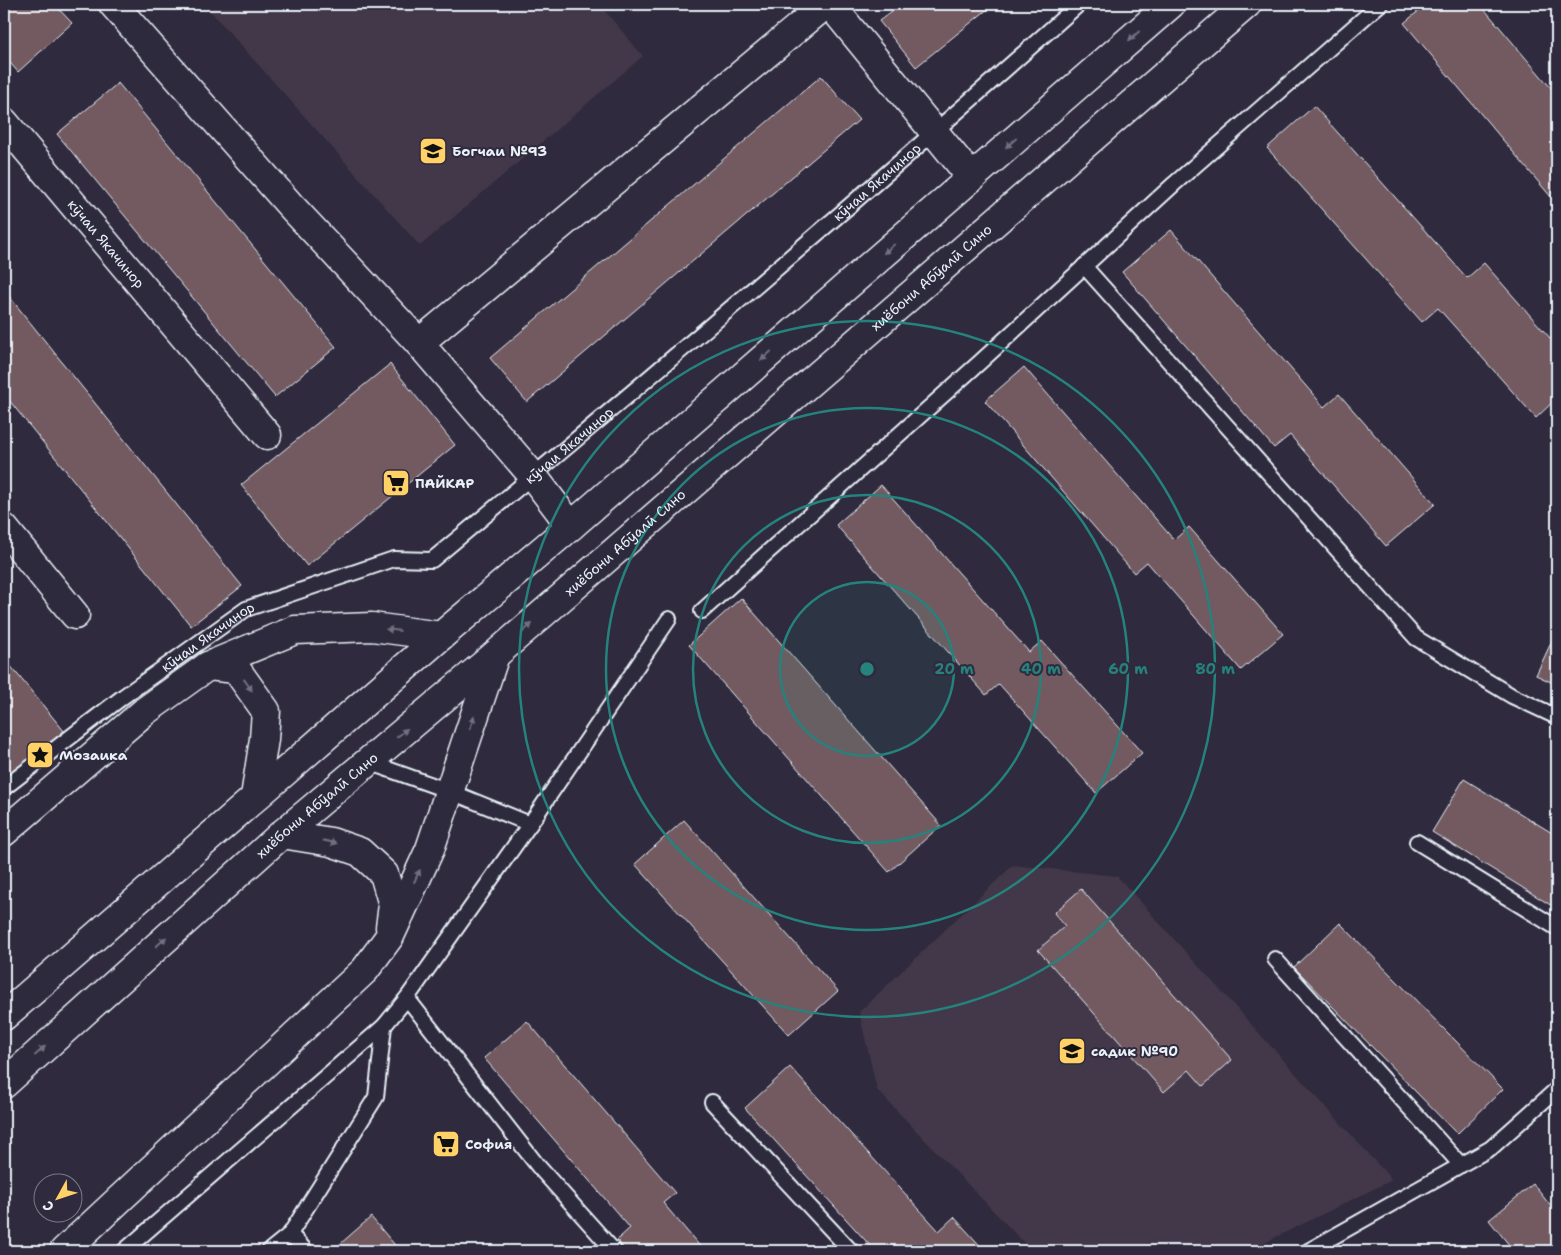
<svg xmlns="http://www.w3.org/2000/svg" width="1561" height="1255" viewBox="0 0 1561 1255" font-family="'Shantell Sans',sans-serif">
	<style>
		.built { fill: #433848 }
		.building { fill: #725a61; stroke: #e8f1f8 }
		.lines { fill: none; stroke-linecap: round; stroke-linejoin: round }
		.service-casing { stroke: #e8f1f8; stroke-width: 18 }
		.minor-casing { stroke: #e8f1f8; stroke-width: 31 }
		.secondary-casing { stroke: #e8f1f8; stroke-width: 31 }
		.service { stroke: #2f2a3d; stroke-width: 14 }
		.minor { stroke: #2f2a3d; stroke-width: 28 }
		.secondary { stroke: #2f2a3d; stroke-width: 28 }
		.oneway { fill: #70707e }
		.ring { fill: none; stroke: #25827c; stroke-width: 2.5 }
		.labels { text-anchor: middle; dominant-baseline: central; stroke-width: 4; stroke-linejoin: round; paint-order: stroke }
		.poi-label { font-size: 14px; font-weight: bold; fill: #e8f1f8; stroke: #2f2a3d; text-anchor: start }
		.street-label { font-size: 14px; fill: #e8f1f8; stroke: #2f2a3d }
		.centre { fill: #25827c; stroke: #2f2a3d; stroke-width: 2.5 }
		.ring-label { font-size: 15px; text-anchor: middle; font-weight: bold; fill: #25827c; stroke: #2f2a3d; stroke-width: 4; stroke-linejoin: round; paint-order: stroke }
	</style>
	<rect width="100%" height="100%" fill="#2f2a3d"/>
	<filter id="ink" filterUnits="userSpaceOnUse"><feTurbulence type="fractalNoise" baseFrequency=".02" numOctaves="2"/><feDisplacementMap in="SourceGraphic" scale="10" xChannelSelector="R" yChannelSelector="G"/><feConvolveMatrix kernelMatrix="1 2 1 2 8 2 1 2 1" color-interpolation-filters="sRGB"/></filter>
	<g filter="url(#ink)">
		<g class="built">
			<polygon points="204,4 599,4 643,56 420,246"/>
			<polygon points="1013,865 1117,876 1392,1180 1248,1251 1032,1251 877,1090 859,1012"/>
		</g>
		<g class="building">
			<polygon points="4,4 54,4 72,23 18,72 4,56"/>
			<polygon points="901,4 994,4 916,67 879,21"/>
			<polygon points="1427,4 1480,4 1557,95 1557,204 1404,23"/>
			<polygon points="821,76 859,120 527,402 490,358"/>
			<polygon points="118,83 336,347 275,397 57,134"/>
			<polygon points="1314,106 1467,278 1484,263 1557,346 1557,398 1536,418 1438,308 1422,322 1267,148"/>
			<polygon points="1171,230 1324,407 1339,394 1435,504 1386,546 1290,435 1274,448 1122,272"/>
			<polygon points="4,290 242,586 191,626 4,394"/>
			<polygon points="390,364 455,445 307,566 241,485"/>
			<polygon points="1024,367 1174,540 1189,527 1283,634 1241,670 1147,562 1134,573 985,401"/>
			<polygon points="881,485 1029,652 1042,641 1142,753 1096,793 999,684 986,695 836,525"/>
			<polygon points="741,598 941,825 889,872 689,645"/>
			<polygon points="1557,630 1557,685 1536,675"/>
			<polygon points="4,658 64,731 11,774 4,766"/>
			<polygon points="1464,779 1557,836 1557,909 1432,832"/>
			<polygon points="684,820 838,991 789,1035 635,864"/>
			<polygon points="1081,889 1232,1060 1203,1086 1189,1070 1164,1092 1038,950 1065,926 1054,913"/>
			<polygon points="1340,923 1503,1089 1457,1134 1294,967"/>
			<polygon points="527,1021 675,1193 663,1203 704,1251 626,1251 617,1240 630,1228 484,1058"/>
			<polygon points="790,1067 939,1231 954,1217 985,1251 875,1251 745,1108"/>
			<polygon points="1533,1184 1557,1214 1557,1251 1514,1251 1489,1220"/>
			<polygon points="371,1217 400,1251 332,1251"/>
		</g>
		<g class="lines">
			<g class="service-casing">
				<g id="service">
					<polyline points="1084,266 1416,638 1512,696 1557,717"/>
					<polyline points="702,611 979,363 1174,184 1380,4"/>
					<polyline points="368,762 449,791 530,824"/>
					<path id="s1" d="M4 788 124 696 246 609 394 559 432 560C651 378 867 193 1079 4"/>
					<polyline points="1417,842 1557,928"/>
					<polyline points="1275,959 1461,1165"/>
					<polyline points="407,998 538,1166 614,1251"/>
					<polyline points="712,1102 851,1251"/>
					<polyline points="290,1234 306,1251"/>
					<polyline points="124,1251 384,1026 407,998 530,824 669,619"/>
					<polyline points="269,1251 290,1234 376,1097 384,1026"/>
					<polyline points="1308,1251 1491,1148 1557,1089"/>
				</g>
			</g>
			<g class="minor-casing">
				<g id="minor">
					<polyline points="113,4 290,205 419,343 533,476 571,526"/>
					<polyline points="830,4 971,177"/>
					<path id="s2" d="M4 122 267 435"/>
					<polyline points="419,343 826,4"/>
					<polyline points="4,528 75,615"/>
				</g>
			</g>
			<g class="secondary-casing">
				<g id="secondary">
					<polyline points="208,666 236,669 266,711 264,739 255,797"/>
					<polyline points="4,832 145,711 208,666 295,630 372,627 441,636"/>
					<polyline points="282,834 331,842 360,852 384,874 393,905 390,927"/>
					<polyline points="4,1016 441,636 571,526 1171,4"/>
					<path id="s3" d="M4 1084 282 834 495 655 1247 4"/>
					<polyline points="64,1251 365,970 390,936 430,849 495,655"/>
				</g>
			</g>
			<use href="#service" class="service"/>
			<use href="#minor" class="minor"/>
			<use href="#secondary" class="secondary"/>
		</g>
		<defs><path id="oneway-solid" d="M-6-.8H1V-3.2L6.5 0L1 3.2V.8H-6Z" transform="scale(1.25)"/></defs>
		<g class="oneway">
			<use href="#oneway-solid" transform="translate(1134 36) rotate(139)"/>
			<use href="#oneway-solid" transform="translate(1011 143) rotate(139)"/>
			<use href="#oneway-solid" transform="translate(889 249) rotate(139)"/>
			<use href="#oneway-solid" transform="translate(766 356) rotate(139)"/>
			<use href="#oneway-solid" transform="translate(527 628) rotate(-41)"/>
			<use href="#oneway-solid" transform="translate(393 630) rotate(-173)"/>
			<use href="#oneway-solid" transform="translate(248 685) rotate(55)"/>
			<use href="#oneway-solid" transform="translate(472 723) rotate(-71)"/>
			<use href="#oneway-solid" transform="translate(402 733) rotate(-40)"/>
			<use href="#oneway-solid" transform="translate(330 842) rotate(13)"/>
			<use href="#oneway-solid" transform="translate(417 876) rotate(-65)"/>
			<use href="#oneway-solid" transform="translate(161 942) rotate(-42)"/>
			<use href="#oneway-solid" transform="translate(40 1051) rotate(-42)"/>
		</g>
	</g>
	<circle cx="867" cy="669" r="87" fill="#25827c" fill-opacity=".12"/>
	<g class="ring">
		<circle cx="867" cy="669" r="87"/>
		<circle cx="867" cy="669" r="174"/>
		<circle cx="867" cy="669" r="261"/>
		<circle cx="867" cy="669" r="348"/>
	</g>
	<defs>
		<g id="school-square" transform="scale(1.4375)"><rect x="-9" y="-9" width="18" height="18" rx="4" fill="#ffd166" stroke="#2f2a3d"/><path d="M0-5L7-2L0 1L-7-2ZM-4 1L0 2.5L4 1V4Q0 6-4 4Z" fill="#111"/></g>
		<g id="supermarket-square" transform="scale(1.4375)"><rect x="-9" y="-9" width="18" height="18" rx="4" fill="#ffd166" stroke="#2f2a3d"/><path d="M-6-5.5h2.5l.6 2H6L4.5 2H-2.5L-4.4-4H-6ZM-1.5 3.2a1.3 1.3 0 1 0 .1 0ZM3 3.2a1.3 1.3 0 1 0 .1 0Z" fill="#111"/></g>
		<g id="sight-square" transform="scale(1.4375)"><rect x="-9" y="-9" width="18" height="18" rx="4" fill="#ffd166" stroke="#2f2a3d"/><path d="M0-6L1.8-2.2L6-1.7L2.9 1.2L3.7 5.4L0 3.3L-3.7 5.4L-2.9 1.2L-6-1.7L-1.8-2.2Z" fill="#111"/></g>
	</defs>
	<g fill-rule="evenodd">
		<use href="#school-square" x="433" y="151"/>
		<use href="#supermarket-square" x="396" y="483"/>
		<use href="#sight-square" x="40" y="755"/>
		<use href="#school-square" x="1072" y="1051"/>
		<use href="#supermarket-square" x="446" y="1144"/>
	</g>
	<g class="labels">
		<g class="poi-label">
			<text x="452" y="151">Богчаи №93</text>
			<text x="415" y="483">ПАЙКАР</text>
			<text x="59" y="755">Мозаика</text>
			<text x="1091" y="1051">садик №90</text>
			<text x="465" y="1144">София</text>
		</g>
		<g class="street-label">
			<text stroke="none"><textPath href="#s1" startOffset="1079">кӯчаи Якачинор</textPath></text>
			<text stroke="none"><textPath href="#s2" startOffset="159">кӯчаи Якачинор</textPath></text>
			<text stroke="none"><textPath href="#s3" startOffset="1229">хиёбони Абӯалӣ Сино</textPath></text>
			<text stroke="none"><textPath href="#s1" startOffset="674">кӯчаи Якачинор</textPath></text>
			<text stroke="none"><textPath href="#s3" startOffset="824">хиёбони Абӯалӣ Сино</textPath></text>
			<text stroke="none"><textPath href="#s1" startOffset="254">кӯчаи Якачинор</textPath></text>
			<text stroke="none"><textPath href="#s3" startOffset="419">хиёбони Абӯалӣ Сино</textPath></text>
		</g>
	</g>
	<circle cx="867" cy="669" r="8" class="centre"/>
	<g class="ring-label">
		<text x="954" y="674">20 m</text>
		<text x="1041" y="674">40 m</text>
		<text x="1128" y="674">60 m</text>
		<text x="1215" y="674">80 m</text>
	</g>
	<rect width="1561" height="1255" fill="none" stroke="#2f2a3d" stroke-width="20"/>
	<rect x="10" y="10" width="1541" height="1235" fill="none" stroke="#e8f1f8" stroke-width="2" filter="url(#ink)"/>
	<g transform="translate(58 1198) rotate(230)"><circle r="24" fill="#2f2a3d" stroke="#797a88"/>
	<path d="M0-4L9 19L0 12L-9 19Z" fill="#ffd166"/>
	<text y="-8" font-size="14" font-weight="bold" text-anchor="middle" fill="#e8f1f8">С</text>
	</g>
</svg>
